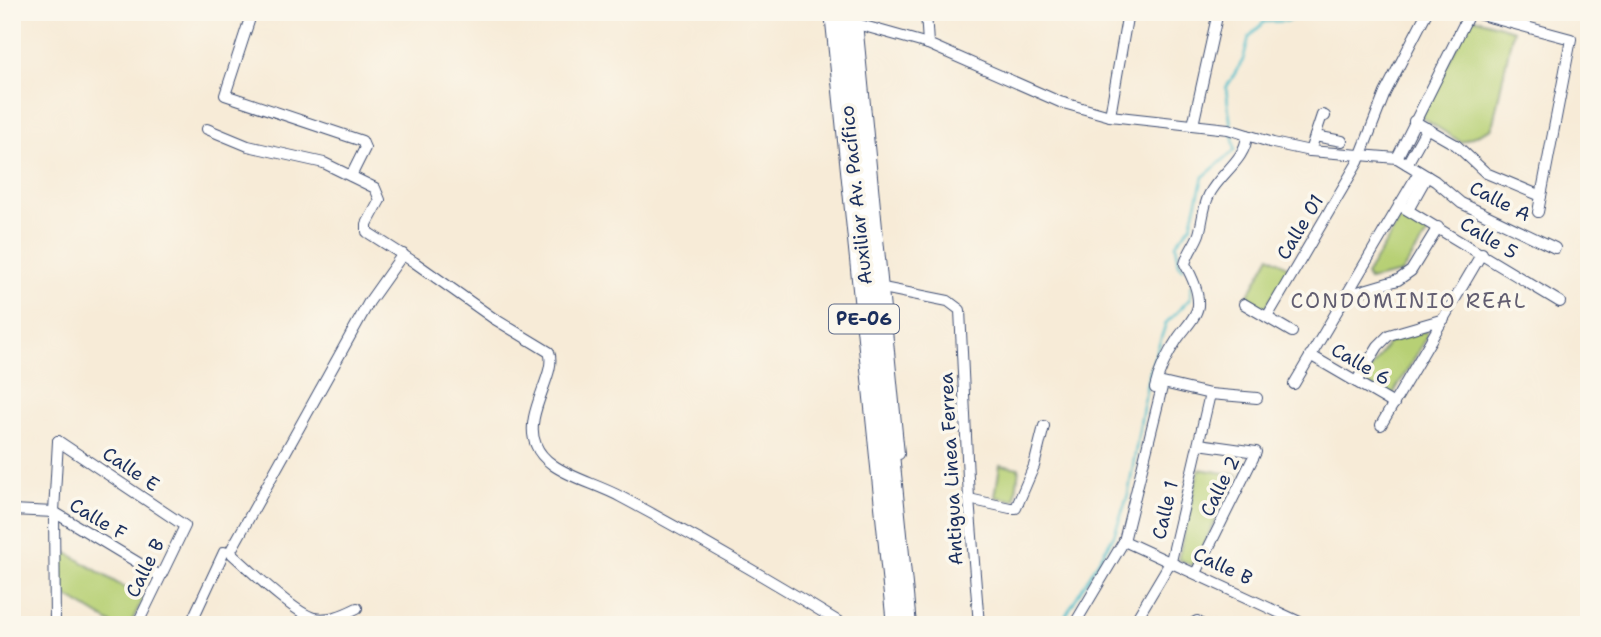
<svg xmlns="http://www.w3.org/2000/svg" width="1601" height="637" viewBox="0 0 1601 637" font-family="'Shantell Sans',sans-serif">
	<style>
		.green { fill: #b7d075; stroke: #69806a; stroke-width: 2 }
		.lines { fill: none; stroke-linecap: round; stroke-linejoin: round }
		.stream { stroke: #50bdca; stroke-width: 2.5 }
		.street-casing { stroke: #3c4b70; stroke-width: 12 }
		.primary-casing { stroke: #3c4b70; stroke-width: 18 }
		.street { stroke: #fff; stroke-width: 10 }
		.primary { stroke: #fff; stroke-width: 16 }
		.labels { text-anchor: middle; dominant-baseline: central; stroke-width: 7; stroke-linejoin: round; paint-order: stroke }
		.shield { fill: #fbf7ec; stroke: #5e6b89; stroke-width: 2 }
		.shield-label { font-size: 18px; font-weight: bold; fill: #1b2f5e }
		.street-label { font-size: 19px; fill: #1b2f5e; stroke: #fbf7ec }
		.neighbourhood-label { font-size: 21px; letter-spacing: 2px; fill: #625e71; stroke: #fbf7ec }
	</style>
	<rect width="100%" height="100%" fill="#fbf7ec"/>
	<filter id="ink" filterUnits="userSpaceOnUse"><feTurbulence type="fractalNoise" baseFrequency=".0143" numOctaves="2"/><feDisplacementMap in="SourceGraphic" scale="14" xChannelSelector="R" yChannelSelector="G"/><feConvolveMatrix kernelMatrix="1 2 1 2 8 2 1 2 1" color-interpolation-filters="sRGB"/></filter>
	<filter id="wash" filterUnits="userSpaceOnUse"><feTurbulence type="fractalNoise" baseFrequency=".00686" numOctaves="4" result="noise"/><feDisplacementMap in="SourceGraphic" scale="28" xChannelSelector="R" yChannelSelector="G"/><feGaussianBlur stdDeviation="1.57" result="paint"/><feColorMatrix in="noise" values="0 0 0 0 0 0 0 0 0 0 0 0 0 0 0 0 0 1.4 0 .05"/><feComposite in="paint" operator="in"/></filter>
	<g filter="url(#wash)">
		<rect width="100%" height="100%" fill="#f7ebd7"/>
		<g class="green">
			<polygon points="1471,17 1513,30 1492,128 1461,142 1421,117"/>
			<polygon points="1403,215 1428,230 1428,233 1401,273 1369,280 1366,275"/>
			<polygon points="1270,256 1290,268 1267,305 1262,309 1246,299"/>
			<polygon points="1424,331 1427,333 1427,337 1392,396 1387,396 1365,382 1365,378 1388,343"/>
			<polygon points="1000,465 1019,468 1015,500 995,497"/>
			<polygon points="1199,469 1238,475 1193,566 1178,559"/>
			<polygon points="61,549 143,599 130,625 114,625 60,592"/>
		</g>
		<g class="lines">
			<g class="stream">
				<polyline points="1231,127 1226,88 1243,60 1249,37 1264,22 1287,21 1305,12"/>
				<polyline points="1183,268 1179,264 1176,244 1191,225 1203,177 1235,150 1232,133"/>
				<polyline points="1060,625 1114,535 1128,495 1148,378 1166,323 1190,299 1191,286"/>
			</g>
		</g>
	</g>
	<g filter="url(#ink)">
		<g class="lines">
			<g class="street-casing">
				<g id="street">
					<polyline points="252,12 225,95 362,141 365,148 351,176"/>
					<polyline points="856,12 899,454"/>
					<polyline points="926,12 928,44"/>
					<polyline points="1585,12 1589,14"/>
					<polyline points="848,24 857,24 928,44 1060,102 1110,116 1228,129 1273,143 1310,151 1397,158 1435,181 1461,203 1555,248"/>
					<polyline points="1110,116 1128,12"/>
					<polyline points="1414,121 1456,145 1486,173 1541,196"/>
					<polyline points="1193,125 1218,12"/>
					<path d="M207 129 248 146 324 163 375 188 380 200 367 224V232L414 262 493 318 549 352C558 373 522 415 536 445 539 453 546 460 553 465 573 479 599 485 621 497 696 537 771 580 844 625"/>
					<polyline points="1315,136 1342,141"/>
					<polyline points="1310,151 1322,115 1325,116"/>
					<polyline points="1397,158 1470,12 1571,39 1538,212"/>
					<polyline points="1407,164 1427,128"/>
					<polyline points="1399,205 1560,302"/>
					<polyline points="1408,210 1427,176"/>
					<polyline points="878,287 948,301 960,310 969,499 979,625"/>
					<polyline points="1344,296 1398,280 1411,271 1438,227"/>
					<polyline points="1244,304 1292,332"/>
					<polyline points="1267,317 1358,162 1385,93 1427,12"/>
					<polyline points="1310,355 1394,404"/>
					<polyline points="1356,382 1378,346 1389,335 1444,319"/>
					<polyline points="1294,384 1419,172"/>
					<path d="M1155 388C1159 370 1168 353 1178 338 1185 328 1196 318 1198 306 1199 291 1192 277 1185 264 1188 252 1195 245 1199 234 1203 221 1203 207 1209 195 1219 174 1246 160 1247 135"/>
					<polyline points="1381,425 1482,253"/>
					<polyline points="58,441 185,526 137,625"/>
					<polyline points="969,499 1010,508 1016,508 1034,466 1044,426"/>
					<polyline points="12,510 54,512 160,576"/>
					<polyline points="1124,541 1306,625"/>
					<polyline points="1196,573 1256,452 1199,444"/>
					<path d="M357 608C343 615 329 621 314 618 294 613 247 567 230 552L369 302 403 254"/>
					<polyline points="55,625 54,512 58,441"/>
					<polyline points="190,625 224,552"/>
					<polyline points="1074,625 1124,541 1163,383 1210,394 1257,398"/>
					<polyline points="1133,625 1171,561 1210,394"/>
					<polyline points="1190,625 1197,621 1202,625"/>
				</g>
			</g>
			<g class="primary-casing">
				<g id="primary">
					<polyline points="833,12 895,625"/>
					<polyline points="847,12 908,625"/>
				</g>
			</g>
			<use href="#street" class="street"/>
			<use href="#primary" class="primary"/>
		</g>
	</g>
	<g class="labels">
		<rect class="shield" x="829" y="304.5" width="70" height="29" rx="5"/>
		<g class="shield-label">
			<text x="864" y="319">PE-06</text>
		</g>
		<g class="street-label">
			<text transform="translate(856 195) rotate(-96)">Auxiliar Av. Pacífico</text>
			<text transform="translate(1500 201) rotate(27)">Calle A</text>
			<text transform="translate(1300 227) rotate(-59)">Calle 01</text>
			<text transform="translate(1489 238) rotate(31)">Calle 5</text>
			<text transform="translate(1361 364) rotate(30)">Calle 6</text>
			<text transform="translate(131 469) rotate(34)">Calle E</text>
			<text transform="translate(951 469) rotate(-93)">Antigua Linea Ferrea</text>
			<text transform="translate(1220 486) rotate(-64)">Calle 2</text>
			<text transform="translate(1165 510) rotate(-77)">Calle 1</text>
			<text transform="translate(98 519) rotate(31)">Calle F</text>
			<text transform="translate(1223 566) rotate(25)">Calle B</text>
			<text transform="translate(145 568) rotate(-64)">Calle B</text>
		</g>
		<g class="neighbourhood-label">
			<text x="1409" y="301">CONDOMINIO REAL</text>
		</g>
	</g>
	<rect width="1601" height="637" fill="none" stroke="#fbf7ec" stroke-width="42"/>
</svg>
